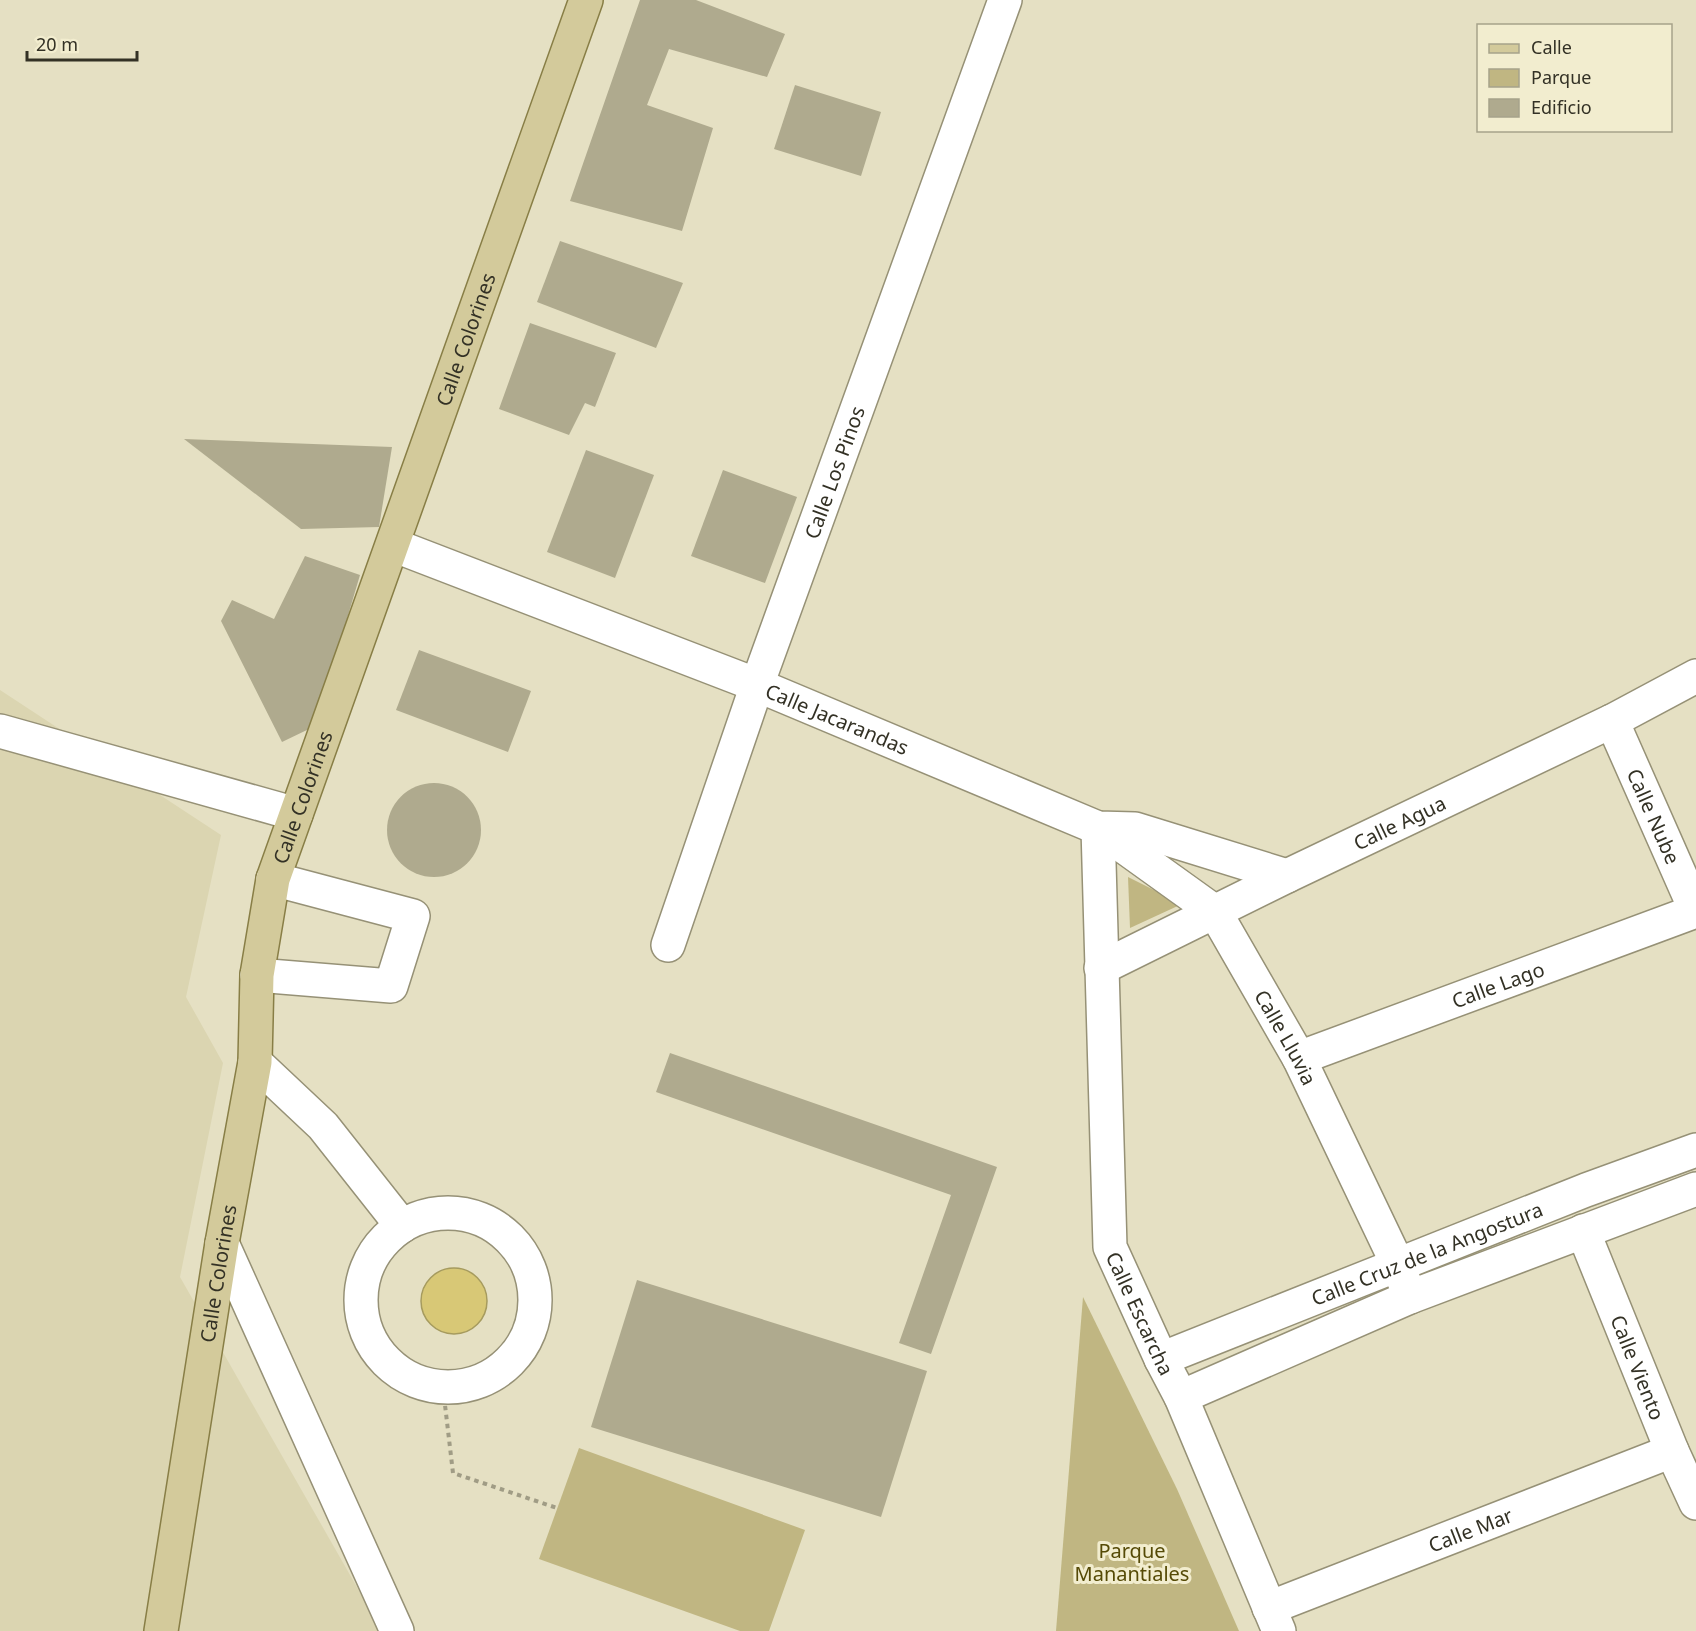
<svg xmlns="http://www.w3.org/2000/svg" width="1696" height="1631" viewBox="0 0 1696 1631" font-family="'Noto Sans',sans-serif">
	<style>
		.built { fill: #dbd5b1 }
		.green { fill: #c0b682 }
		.water { fill: #d8c876; stroke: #a69b5e; stroke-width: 1.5 }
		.building { fill: #afaa8e }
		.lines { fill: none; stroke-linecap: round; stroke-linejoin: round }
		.minor-casing { stroke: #969176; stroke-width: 36 }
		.major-casing { stroke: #887e46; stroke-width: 36 }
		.path { stroke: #a09c85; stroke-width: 4; stroke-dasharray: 4.5 4.5; stroke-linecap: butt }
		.minor { stroke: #fff; stroke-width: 33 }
		.major { stroke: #d3ca9b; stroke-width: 33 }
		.labels { text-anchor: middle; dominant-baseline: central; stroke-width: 6; stroke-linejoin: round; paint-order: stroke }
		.street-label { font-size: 20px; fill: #333125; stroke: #f2edcf }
		.park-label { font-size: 20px; fill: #554a06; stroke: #f2edcf }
	</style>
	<rect width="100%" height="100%" fill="#e5e0c3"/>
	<polygon class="built" points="0,690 221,835 186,997 223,1063 180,1277 382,1631 0,1631"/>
	<g class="green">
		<polygon points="1128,877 1182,904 1130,928"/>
		<polygon points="1083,1297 1177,1489 1239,1631 1056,1631"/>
		<polygon points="579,1448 805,1530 769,1631 740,1631 539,1559"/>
	</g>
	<circle class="water" cx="454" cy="1301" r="33"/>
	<g class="building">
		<polygon points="640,0 696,0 785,34 767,77 669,49 647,105 713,128 682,231 570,201"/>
		<polygon points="795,85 881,112 861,176 774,149"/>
		<polygon points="560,241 683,283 656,348 537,302"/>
		<polygon points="530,323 616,353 595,407 585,403 569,435 499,409"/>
		<polygon points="184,439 392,447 379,527 301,529"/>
		<polygon points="586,450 654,475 615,578 547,552"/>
		<polygon points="723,470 797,497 765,583 691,556"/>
		<polygon points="305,556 360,575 338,649 309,729 282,742 221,621 232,600 274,619"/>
		<polygon points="419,650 531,691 508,752 396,710"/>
		<circle cx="434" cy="830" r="47"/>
		<polygon points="670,1053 997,1167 931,1354 899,1343 951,1195 656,1092"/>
		<polygon points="637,1280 927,1371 881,1517 591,1427"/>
	</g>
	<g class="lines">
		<g class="minor-casing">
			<g id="minor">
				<path id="s1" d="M393 545 757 685 1098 828 1135 829 1287 876"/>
				<path id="s2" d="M1612 721 1696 911"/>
				<polyline points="0,731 296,814"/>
				<path id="s3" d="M1098 828 1110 1247 1161 1359 1181 1397 1279 1631"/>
				<path id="s4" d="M1098 828 1215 912 1299 1058 1398 1265 1410 1297"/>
				<path id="s5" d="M668 945 757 685 1005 0"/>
				<path id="s6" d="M1101 968 1287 876 1612 721 1696 676"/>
				<polyline points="257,975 391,986 413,916 273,879"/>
				<path id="s7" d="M1299 1058 1696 911"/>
				<polyline points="255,1062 323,1126 402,1226"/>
				<circle cx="448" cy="1300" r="87"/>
				<path id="s8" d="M1583 1231 1672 1451 1696 1503"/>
				<polyline points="222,1243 397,1631"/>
				<path id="s9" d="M1161 1359 1586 1190 1696 1150"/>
				<polyline points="1181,1397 1410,1297 1696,1189"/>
				<path id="s10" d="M1269 1608 1672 1451"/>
			</g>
		</g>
		<g class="major-casing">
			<g id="major">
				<path id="s11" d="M161 1631 222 1243 255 1062 257 975 273 879 586 0"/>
			</g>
		</g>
		<polyline class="path" points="443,1388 453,1473 557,1508"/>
		<use href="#minor" class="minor"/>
		<use href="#major" class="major"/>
	</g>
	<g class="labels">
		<g class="street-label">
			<text stroke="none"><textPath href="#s11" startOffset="1334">Calle Colorines</textPath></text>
			<text stroke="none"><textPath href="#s5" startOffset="501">Calle Los Pinos</textPath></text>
			<text stroke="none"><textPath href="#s1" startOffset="477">Calle Jacarandas</textPath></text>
			<text stroke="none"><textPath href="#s11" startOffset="848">Calle Colorines</textPath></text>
			<text stroke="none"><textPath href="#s2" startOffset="104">Calle Nube</textPath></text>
			<text stroke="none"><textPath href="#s6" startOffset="332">Calle Agua</textPath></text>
			<text stroke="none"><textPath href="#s7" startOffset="212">Calle Lago</textPath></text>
			<text stroke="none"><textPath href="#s4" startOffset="288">Calle Lluvia</textPath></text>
			<text stroke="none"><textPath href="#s9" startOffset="286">Calle Cruz de la Angostura</textPath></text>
			<text stroke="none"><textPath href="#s11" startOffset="362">Calle Colorines</textPath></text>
			<text stroke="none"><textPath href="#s3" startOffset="492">Calle Escarcha</textPath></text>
			<text stroke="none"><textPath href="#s8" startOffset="147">Calle Viento</textPath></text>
			<text stroke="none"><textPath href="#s10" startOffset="216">Calle Mar</textPath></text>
		</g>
		<g class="park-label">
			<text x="1132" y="1550">Parque<tspan x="1132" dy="23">Manantiales</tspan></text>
		</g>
	</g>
	<rect x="1477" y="24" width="195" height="108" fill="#f2edcf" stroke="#a6a28b" stroke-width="1.5"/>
	<rect x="1489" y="44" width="30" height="9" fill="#d3ca9b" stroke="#a6a28b" stroke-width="1.5"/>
	<text x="1531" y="54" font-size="18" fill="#333125">Calle</text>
	<rect x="1489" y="69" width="30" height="18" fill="#c0b682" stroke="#a6a28b" stroke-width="1.5"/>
	<text x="1531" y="84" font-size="18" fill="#333125">Parque</text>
	<rect x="1489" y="99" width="30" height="18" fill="#afaa8e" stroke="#a6a28b" stroke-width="1.5"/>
	<text x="1531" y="114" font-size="18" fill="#333125">Edificio</text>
	<path d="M27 51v9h110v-9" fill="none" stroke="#333125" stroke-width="3"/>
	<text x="36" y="51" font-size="18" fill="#333125" stroke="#f2edcf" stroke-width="4.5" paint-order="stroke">20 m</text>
</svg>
